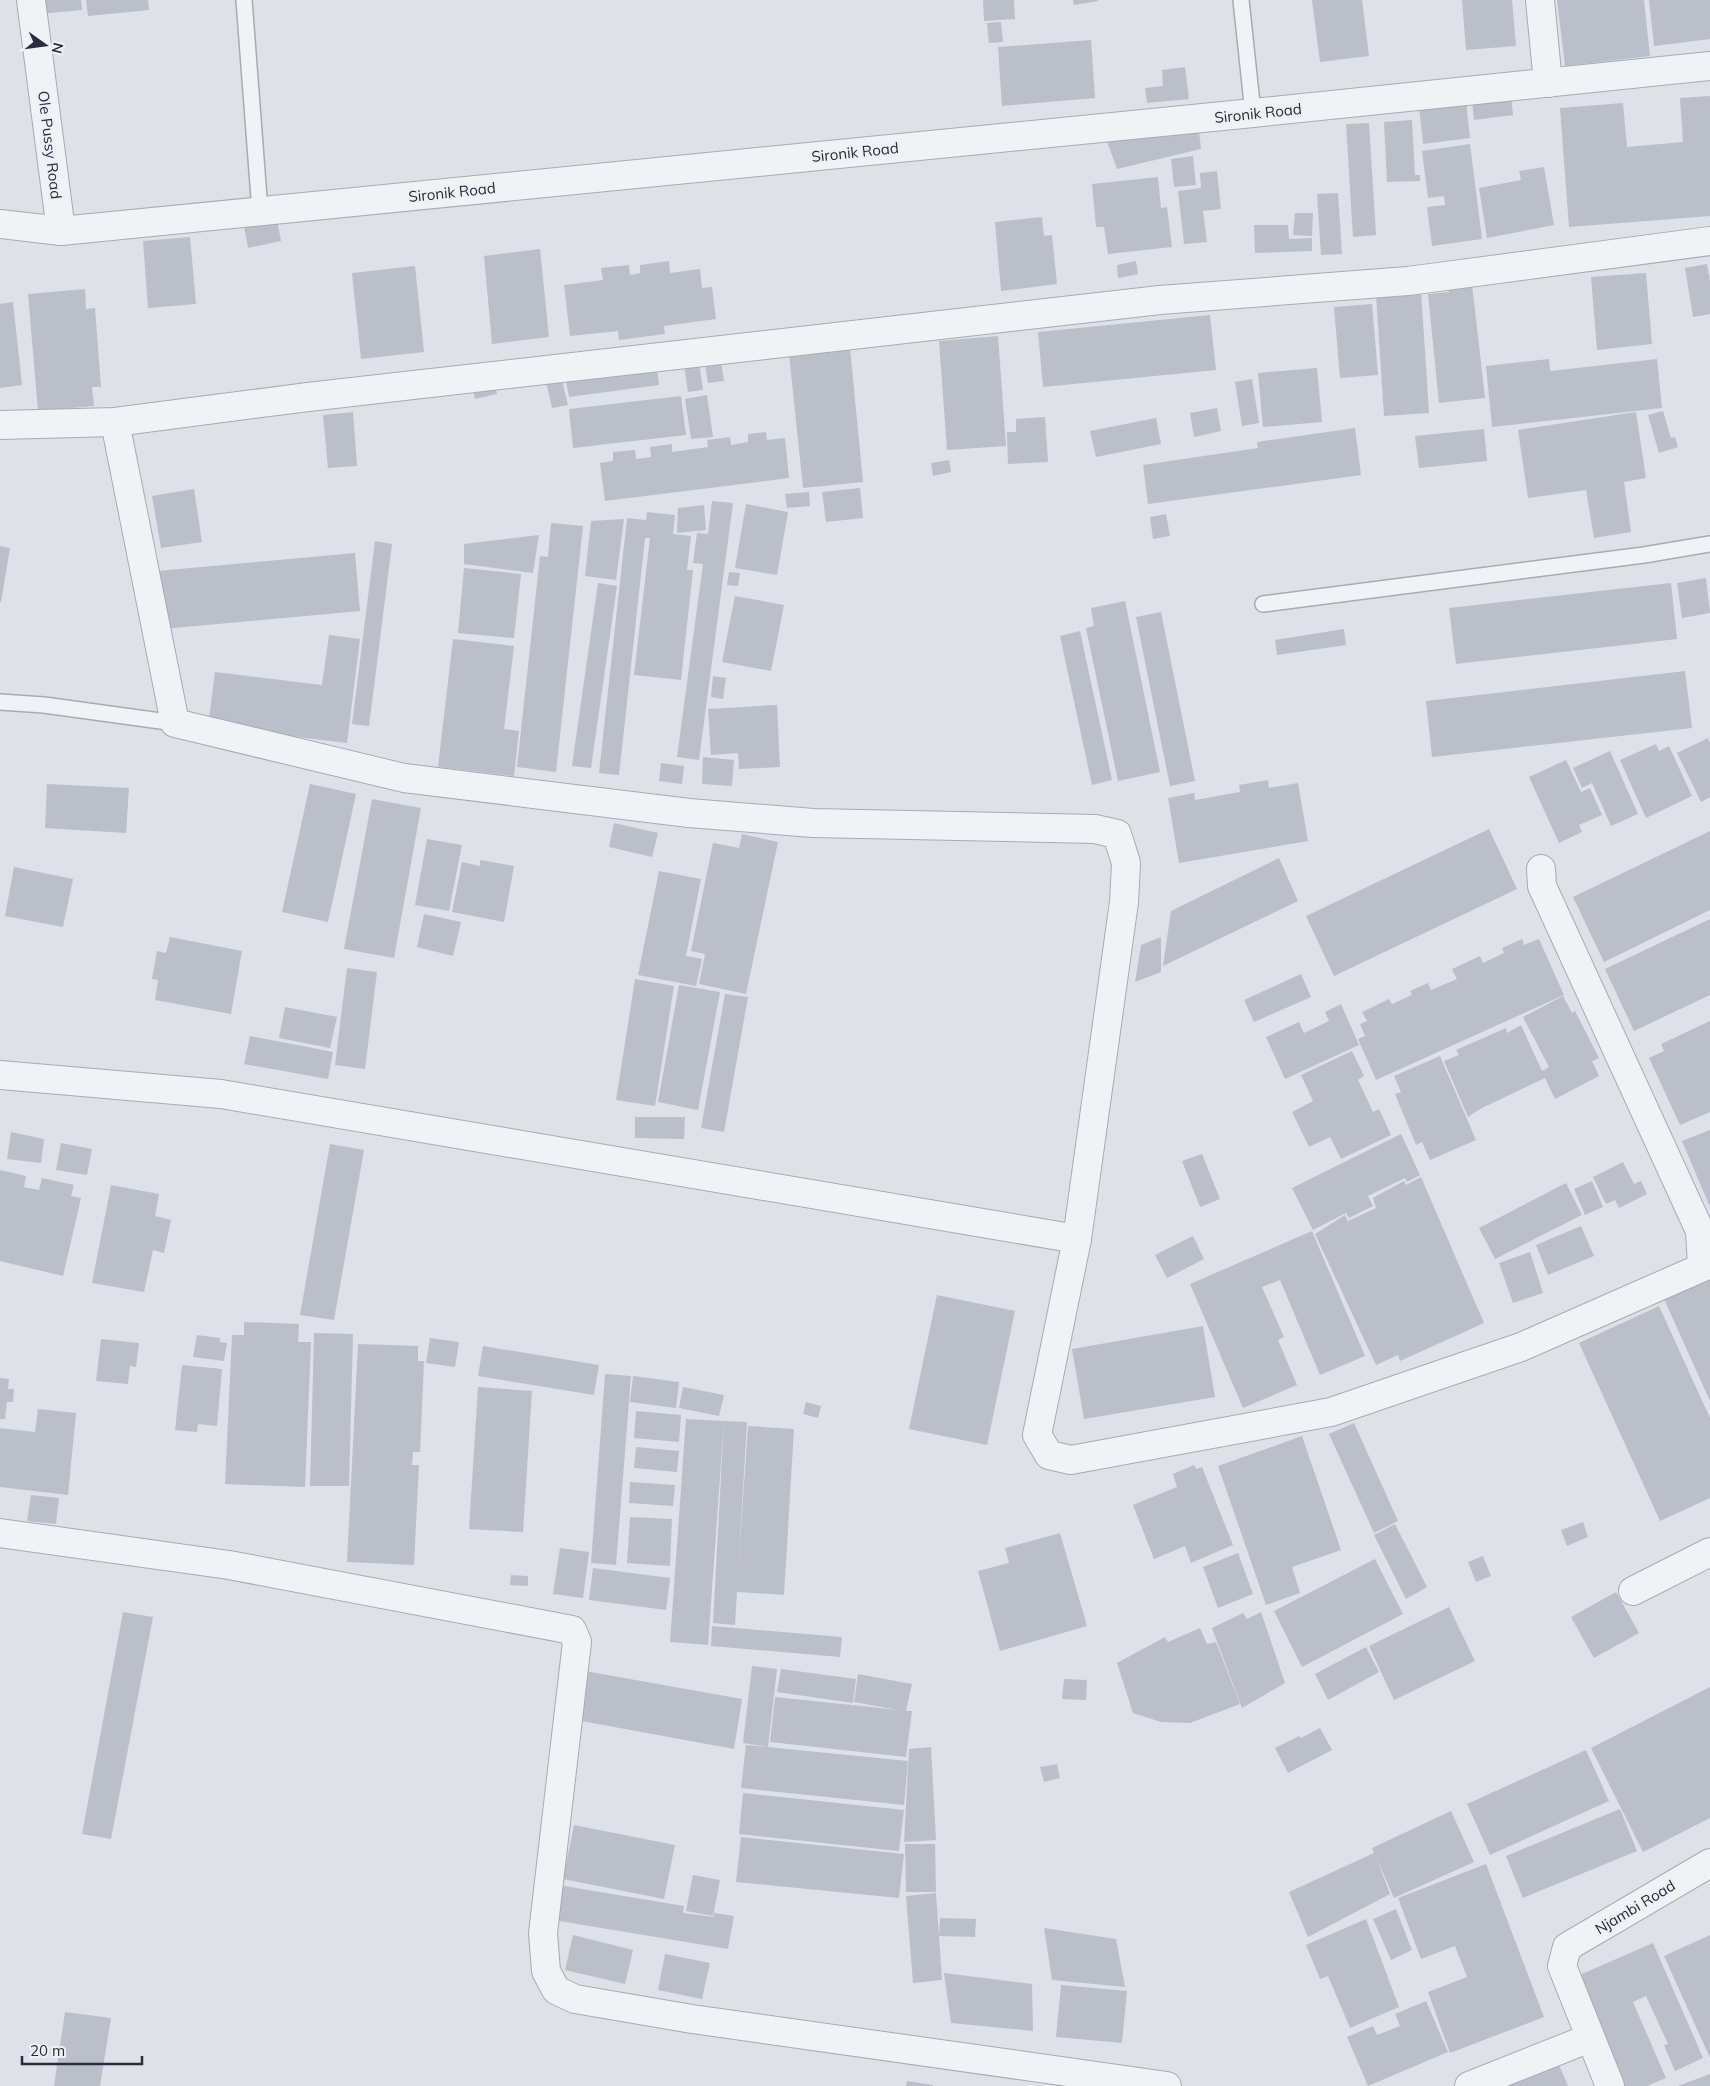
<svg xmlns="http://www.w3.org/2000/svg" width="1710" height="2086" viewBox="0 0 1710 2086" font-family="Mulish,sans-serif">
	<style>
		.building { fill: #bbbfca }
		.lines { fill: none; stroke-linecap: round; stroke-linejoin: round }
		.service-casing { stroke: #a7abb4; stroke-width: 18 }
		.minor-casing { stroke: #a7abb4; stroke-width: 30 }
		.service { stroke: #f0f2f6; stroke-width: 15 }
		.minor { stroke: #f0f2f6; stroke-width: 28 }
		.labels { text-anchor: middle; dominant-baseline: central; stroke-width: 5; stroke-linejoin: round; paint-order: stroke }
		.street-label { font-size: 15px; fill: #272d3e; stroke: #edf0f5 }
	</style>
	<rect width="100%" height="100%" fill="#dee1e7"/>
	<g class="building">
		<polygon points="38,0 81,0 82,10 39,14"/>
		<polygon points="86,0 148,0 149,10 88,16"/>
		<polygon points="983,0 1014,0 1015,19 984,21"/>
		<polygon points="1073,0 1098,0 1098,1 1074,5"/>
		<polygon points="1312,0 1362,0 1369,56 1320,62"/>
		<polygon points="1462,0 1512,0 1516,46 1466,50"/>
		<polygon points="1557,0 1644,0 1650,56 1565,66"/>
		<polygon points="1649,0 1710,0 1710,39 1654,46"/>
		<polygon points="1001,22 1003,42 989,43 987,23"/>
		<polygon points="1091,40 1095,98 1002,106 998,47"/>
		<polygon points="1185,67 1189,99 1147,103 1145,88 1163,86 1162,70"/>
		<polygon points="1511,95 1513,115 1474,120 1472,101"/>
		<polygon points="1710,96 1710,216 1569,227 1560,108 1623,103 1627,147 1683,142 1680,98"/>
		<polygon points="1466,101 1470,138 1423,144 1419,106"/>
		<polygon points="1412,120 1415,175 1420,175 1420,181 1387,182 1384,122"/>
		<polygon points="1369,123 1376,235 1353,237 1346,124"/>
		<polygon points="1199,131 1201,149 1117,169 1106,139"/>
		<polygon points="1470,144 1482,239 1432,246 1427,207 1445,205 1444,196 1428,198 1422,151"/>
		<polygon points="1193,156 1196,185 1174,187 1171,159"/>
		<polygon points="1544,167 1554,225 1487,238 1479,188 1521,180 1519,171"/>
		<polygon points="1217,171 1221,209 1203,211 1207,242 1184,244 1178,191 1201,188 1200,173"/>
		<polygon points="1158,177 1161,208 1167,207 1172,247 1108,254 1104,227 1096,227 1092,184"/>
		<polygon points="1338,193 1342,254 1321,255 1317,194"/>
		<polygon points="1295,213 1313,213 1312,236 1293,235"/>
		<polygon points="1042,217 1044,236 1052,235 1057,284 1001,291 995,222"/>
		<polygon points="277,220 281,241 248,248 244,226"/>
		<polygon points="1254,225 1288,225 1289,239 1312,238 1312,251 1255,253"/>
		<polygon points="190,237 196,304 148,308 143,241"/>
		<polygon points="540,249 549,337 492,344 484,256"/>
		<polygon points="669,261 670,273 700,269 702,288 712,287 716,319 664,326 665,334 619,340 618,331 570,336 564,285 603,280 601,268 629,265 630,275 640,273 640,265"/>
		<polygon points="1136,261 1138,274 1118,278 1117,265"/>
		<polygon points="1707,264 1710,281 1710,314 1693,317 1685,268"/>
		<polygon points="415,266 424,352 361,359 352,273"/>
		<polygon points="1646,273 1652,344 1597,350 1591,277"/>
		<polygon points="1471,275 1485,398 1439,403 1428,294 1449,292 1448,278"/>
		<polygon points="85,289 86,309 95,308 101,387 92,387 94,406 38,411 28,294"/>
		<polygon points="1421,290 1429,413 1384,416 1376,294"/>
		<polygon points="13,302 22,385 0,388 0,304"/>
		<polygon points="1372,304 1378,375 1340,378 1334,307"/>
		<polygon points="1210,315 1216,370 1043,387 1038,332"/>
		<polygon points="998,336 1006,446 947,450 939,341"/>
		<polygon points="850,348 863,482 803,488 789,354"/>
		<polygon points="720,355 724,381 708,383 704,357"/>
		<polygon points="698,356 703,390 688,392 683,358"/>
		<polygon points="1549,359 1550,371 1657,359 1662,408 1492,427 1486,366"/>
		<polygon points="656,362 659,385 569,397 565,376"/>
		<polygon points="1317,368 1322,422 1263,427 1258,373"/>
		<polygon points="561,377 568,405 552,408 546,381"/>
		<polygon points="1252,379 1259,423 1242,426 1235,382"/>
		<polygon points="494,380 497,394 475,399 472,385"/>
		<polygon points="707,395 713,437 691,439 685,399"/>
		<polygon points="681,396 686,435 573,448 569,409"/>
		<polygon points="1217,408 1221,431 1194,437 1190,413"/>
		<polygon points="1663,411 1671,438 1675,437 1678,447 1659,453 1648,415"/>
		<polygon points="353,412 357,466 328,468 323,415"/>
		<polygon points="1636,412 1646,478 1624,482 1631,532 1594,538 1586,490 1528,498 1518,430"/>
		<polygon points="1045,417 1048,462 1008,464 1007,432 1016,432 1016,419"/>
		<polygon points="1156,418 1161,444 1096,457 1090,431"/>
		<polygon points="1355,428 1361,475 1148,504 1143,465 1258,448 1257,442"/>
		<polygon points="1484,429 1487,461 1419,468 1415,436"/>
		<polygon points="766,432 767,440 785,438 789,478 605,501 600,463 613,461 613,452 635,450 636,459 651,457 650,447 672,444 672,452 708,447 707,440 730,437 731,445 748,442 748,434"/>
		<polygon points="949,460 951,472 933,476 931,463"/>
		<polygon points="860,488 863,518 826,522 822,492"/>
		<polygon points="194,489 202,542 161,548 152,496"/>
		<polygon points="809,492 810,506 787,508 785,494"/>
		<polygon points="712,501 733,503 699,760 677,757 703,564 693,563 697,533 708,534"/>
		<polygon points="746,504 788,512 777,575 735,568"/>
		<polygon points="704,505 706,530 677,533 678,508"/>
		<polygon points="647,512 675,515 673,534 691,536 687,570 693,570 681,680 634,675 650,538 645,538 619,775 599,773 627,518 646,520"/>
		<polygon points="1166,514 1170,536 1153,539 1150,517"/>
		<polygon points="624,519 616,580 585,576 591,521"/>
		<polygon points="551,523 583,526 556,772 517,767 540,556 548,557"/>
		<polygon points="539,535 533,573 464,564 464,544"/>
		<polygon points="375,541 392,544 369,726 352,724"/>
		<polygon points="0,546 10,548 1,602 0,602"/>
		<polygon points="355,553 360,611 163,629 158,571"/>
		<polygon points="464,568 521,574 514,638 458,633"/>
		<polygon points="729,572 740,573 738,586 727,585"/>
		<polygon points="1706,578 1710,613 1682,618 1677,583"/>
		<polygon points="598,583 617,586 591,768 572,766"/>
		<polygon points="1671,583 1677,639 1456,664 1449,608"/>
		<polygon points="735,596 784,605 771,671 722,662"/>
		<polygon points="1125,601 1160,772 1118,781 1086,628 1094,626 1091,608"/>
		<polygon points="1161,612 1195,781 1170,786 1136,617"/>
		<polygon points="1344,629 1346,645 1277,655 1275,640"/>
		<polygon points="1080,631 1112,780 1092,785 1060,636"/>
		<polygon points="329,635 360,639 347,743 208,726 215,672 322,685"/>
		<polygon points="453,639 514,646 504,729 519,731 514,776 438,767"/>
		<polygon points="1685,671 1692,728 1432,757 1426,701"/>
		<polygon points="713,676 726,678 723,699 711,697"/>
		<polygon points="777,705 780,767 739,769 738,753 711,755 708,709"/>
		<polygon points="1708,738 1710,743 1710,797 1701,802 1677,753"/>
		<polygon points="1656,744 1659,751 1669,746 1692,796 1646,818 1620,760"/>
		<polygon points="1610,751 1638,814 1611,826 1592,783 1582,788 1573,768"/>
		<polygon points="703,757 734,760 732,786 702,784"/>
		<polygon points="1566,760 1581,792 1590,788 1602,815 1579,825 1582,832 1559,843 1529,777"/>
		<polygon points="661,763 684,766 682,784 659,781"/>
		<polygon points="1268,780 1269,788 1298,783 1308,841 1179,863 1168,798 1194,793 1195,800 1240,792 1239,785"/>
		<polygon points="47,784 129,788 126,833 45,828"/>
		<polygon points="310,784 356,794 328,922 282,912"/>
		<polygon points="372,799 421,808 394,958 344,949"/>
		<polygon points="614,823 658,833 652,857 609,847"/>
		<polygon points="1489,829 1517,889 1334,976 1306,916"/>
		<polygon points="1710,831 1710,910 1604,962 1573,897"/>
		<polygon points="742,834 778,842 746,994 699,984 705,954 691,951 713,843 739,848"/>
		<polygon points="427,839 462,845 449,911 415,905"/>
		<polygon points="1279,858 1298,901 1163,966 1171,911"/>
		<polygon points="480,860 514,866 504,922 452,912 462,862 480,866"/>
		<polygon points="14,867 73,879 63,927 5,916"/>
		<polygon points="659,871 701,879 686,956 702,959 696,986 638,975"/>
		<polygon points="424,914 461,922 453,956 417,947"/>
		<polygon points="1710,919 1710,995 1634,1031 1605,969"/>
		<polygon points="170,937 242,951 231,1014 155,1000 158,980 152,979 157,951 166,953"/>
		<polygon points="1161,937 1161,972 1135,982 1141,945"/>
		<polygon points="1522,939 1524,945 1539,939 1564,995 1376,1080 1358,1039 1365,1036 1360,1024 1367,1021 1362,1012 1389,999 1392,1004 1412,995 1410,991 1428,983 1431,990 1457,979 1452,969 1480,956 1483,963 1504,953 1502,948"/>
		<polygon points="347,968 377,972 365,1069 335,1065"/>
		<polygon points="1301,974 1311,997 1254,1022 1244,1000"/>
		<polygon points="635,979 674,986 655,1106 616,1100"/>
		<polygon points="679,985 720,992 698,1110 658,1102"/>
		<polygon points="725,994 748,997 724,1132 701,1128"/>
		<polygon points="1563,996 1572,1013 1575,1011 1599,1058 1592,1061 1599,1076 1555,1099 1545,1078 1480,1109 1468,1117 1444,1061 1459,1055 1456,1050 1506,1028 1507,1033 1521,1025 1542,1071 1549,1067 1523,1017"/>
		<polygon points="1341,1004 1359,1045 1285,1079 1266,1037 1299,1022 1304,1033 1329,1021 1325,1012"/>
		<polygon points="285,1007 337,1017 330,1048 279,1038"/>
		<polygon points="1710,1021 1710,1112 1680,1125 1649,1058 1664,1051 1661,1044"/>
		<polygon points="250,1036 333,1052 328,1079 244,1064"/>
		<polygon points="1352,1051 1364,1076 1358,1080 1373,1112 1379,1109 1391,1135 1341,1159 1330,1137 1309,1147 1292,1112 1313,1101 1301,1075"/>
		<polygon points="1440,1056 1476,1140 1430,1160 1422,1142 1416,1145 1395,1094 1401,1092 1394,1076"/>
		<polygon points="635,1117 685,1117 684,1139 635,1138"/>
		<polygon points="1710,1130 1710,1207 1682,1141"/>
		<polygon points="11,1132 44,1139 41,1163 7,1159"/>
		<polygon points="1401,1134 1420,1175 1407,1182 1405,1178 1368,1196 1373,1206 1349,1218 1346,1213 1313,1230 1292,1188"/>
		<polygon points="61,1143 92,1149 87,1175 56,1170"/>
		<polygon points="330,1144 364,1150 334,1320 300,1315"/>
		<polygon points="1202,1154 1220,1199 1200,1207 1182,1161"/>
		<polygon points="1623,1162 1634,1184 1641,1181 1647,1194 1619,1208 1615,1200 1606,1204 1593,1177"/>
		<polygon points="0,1170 26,1176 24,1187 39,1190 42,1178 74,1185 71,1196 81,1198 63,1276 0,1261"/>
		<polygon points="1421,1177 1484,1323 1400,1361 1398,1355 1376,1365 1315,1234 1345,1215 1348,1221 1376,1208 1373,1198 1404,1181 1406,1185"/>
		<polygon points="1592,1181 1603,1207 1585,1215 1574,1189"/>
		<polygon points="1566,1183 1582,1215 1495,1259 1479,1228"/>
		<polygon points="111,1185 159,1194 155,1216 171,1220 164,1253 153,1250 144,1292 92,1283"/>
		<polygon points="1581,1226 1594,1256 1548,1275 1536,1245"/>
		<polygon points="1312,1231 1365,1356 1320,1375 1280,1280 1262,1287 1284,1337 1278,1340 1297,1385 1243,1408 1190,1284"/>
		<polygon points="1193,1236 1204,1259 1167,1278 1155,1255"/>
		<polygon points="1530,1252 1543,1293 1513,1303 1499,1263"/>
		<polygon points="1710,1278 1710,1401 1664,1299"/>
		<polygon points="937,1295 1015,1311 987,1445 909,1429"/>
		<polygon points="1659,1306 1710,1418 1710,1498 1660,1521 1579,1343"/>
		<polygon points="244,1322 299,1324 298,1342 311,1342 305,1487 225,1484 232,1335 244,1335"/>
		<polygon points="1203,1326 1215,1397 1084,1419 1072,1349"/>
		<polygon points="314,1333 353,1334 349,1486 310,1486"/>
		<polygon points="197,1335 220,1338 220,1342 227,1343 224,1361 193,1357"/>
		<polygon points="430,1338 459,1342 455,1367 426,1363"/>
		<polygon points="101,1339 139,1343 136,1367 130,1366 128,1384 96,1381"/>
		<polygon points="358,1344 418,1346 418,1361 424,1361 420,1452 413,1452 412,1465 419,1465 414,1565 347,1562"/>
		<polygon points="483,1346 599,1365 594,1395 478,1376"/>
		<polygon points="182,1365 222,1369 217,1426 198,1424 197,1432 175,1430"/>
		<polygon points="605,1374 631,1376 616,1565 591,1563"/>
		<polygon points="633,1376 679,1382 676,1408 630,1402"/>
		<polygon points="0,1378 9,1379 8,1389 14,1389 13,1402 7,1402 5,1419 0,1419"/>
		<polygon points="478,1387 532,1391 523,1532 469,1529"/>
		<polygon points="683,1387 724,1395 719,1416 679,1408"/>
		<polygon points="806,1402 821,1406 818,1418 803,1414"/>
		<polygon points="38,1409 76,1413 68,1495 0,1487 0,1428 35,1432"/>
		<polygon points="636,1411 681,1415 679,1442 634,1438"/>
		<polygon points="686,1419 724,1421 708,1645 670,1642"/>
		<polygon points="724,1421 747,1422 738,1573 748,1426 794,1429 784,1595 737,1592 735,1625 713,1623"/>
		<polygon points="1354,1423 1398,1521 1374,1533 1329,1434"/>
		<polygon points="1302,1436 1341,1550 1292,1567 1300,1593 1266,1605 1218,1466"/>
		<polygon points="636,1447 679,1451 677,1472 634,1468"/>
		<polygon points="1194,1465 1196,1469 1202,1467 1233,1545 1191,1563 1185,1546 1154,1559 1133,1505 1177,1487 1173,1474"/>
		<polygon points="630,1482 675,1485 673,1506 629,1503"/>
		<polygon points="31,1495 59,1498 56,1524 27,1521"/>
		<polygon points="630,1517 672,1519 670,1566 627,1563"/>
		<polygon points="1583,1522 1588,1537 1567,1546 1561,1530"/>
		<polygon points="1395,1524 1427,1587 1406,1599 1374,1535"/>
		<polygon points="1060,1533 1087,1626 1000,1651 978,1571 1009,1563 1005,1548"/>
		<polygon points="560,1548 589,1552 583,1598 553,1594"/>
		<polygon points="1238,1553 1253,1594 1218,1608 1203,1567"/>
		<polygon points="1483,1556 1491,1576 1476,1582 1468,1562"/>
		<polygon points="1375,1559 1403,1614 1302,1667 1274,1611"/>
		<polygon points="593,1568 670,1578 666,1610 589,1600"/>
		<polygon points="511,1575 528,1576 528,1586 510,1585"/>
		<polygon points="1616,1592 1639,1633 1594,1658 1571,1617"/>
		<polygon points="1449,1607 1475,1661 1394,1700 1369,1646"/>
		<polygon points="123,1612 153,1617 111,1839 82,1834"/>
		<polygon points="1261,1612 1285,1683 1242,1708 1212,1628 1243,1613 1247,1619"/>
		<polygon points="712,1626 842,1637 840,1657 711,1646"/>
		<polygon points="1200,1628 1207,1644 1216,1642 1240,1704 1190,1723 1161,1722 1133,1713 1117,1663 1165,1637 1168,1642"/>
		<polygon points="1366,1647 1379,1672 1328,1700 1315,1674"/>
		<polygon points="752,1666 777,1669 768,1747 743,1743"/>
		<polygon points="781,1669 856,1679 853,1703 777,1692"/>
		<polygon points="585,1671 742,1699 734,1749 576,1720"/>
		<polygon points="858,1674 912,1684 906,1711 912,1711 906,1757 770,1742 775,1697 852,1705 853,1707 853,1705 898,1710 854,1702"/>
		<polygon points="1064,1679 1087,1680 1086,1700 1062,1699"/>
		<polygon points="1710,1687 1710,1818 1643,1852 1591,1748"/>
		<polygon points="1320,1728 1332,1750 1288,1773 1275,1748 1299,1736 1301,1738"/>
		<polygon points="746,1745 908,1761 904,1805 741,1788"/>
		<polygon points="931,1747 936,1840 904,1842 909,1749"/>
		<polygon points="1586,1750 1609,1801 1490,1855 1467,1804"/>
		<polygon points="1057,1764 1060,1778 1044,1782 1040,1767"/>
		<polygon points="743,1793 904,1810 899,1851 739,1834"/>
		<polygon points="1620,1809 1637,1851 1523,1898 1506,1856"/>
		<polygon points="1451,1811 1474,1862 1394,1898 1376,1857 1390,1894 1308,1937 1289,1892 1374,1853 1372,1848"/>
		<polygon points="574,1825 675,1845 664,1899 563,1879"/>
		<polygon points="741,1837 904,1854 899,1898 736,1882"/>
		<polygon points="905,1844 935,1844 936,1892 906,1892"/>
		<polygon points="1486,1864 1544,2017 1450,2053 1428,1992 1467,1977 1455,1946 1421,1959 1398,1898"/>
		<polygon points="693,1875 720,1880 713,1916 686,1911"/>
		<polygon points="558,1885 684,1906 683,1913 714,1917 714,1913 734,1916 728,1949 553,1920"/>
		<polygon points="936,1893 942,1980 913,1983 906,1896"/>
		<polygon points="1396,1909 1412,1950 1391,1960 1373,1919"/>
		<polygon points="940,1918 976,1919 975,1937 939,1936"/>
		<polygon points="1366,1919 1399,2007 1350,2028 1328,1976 1320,1979 1306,1945"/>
		<polygon points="1044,1928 1116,1939 1125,1987 1052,1980"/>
		<polygon points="573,1935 633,1950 625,1984 565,1970"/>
		<polygon points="1710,1935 1710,2058 1664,1956"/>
		<polygon points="1653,1943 1703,2058 1675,2071 1664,2045 1668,2044 1646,1996 1633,2002 1666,2078 1647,2086 1622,2086 1575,1977"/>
		<polygon points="665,1954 710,1963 702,1999 658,1990"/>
		<polygon points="944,1973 1032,1984 1033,2031 951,2023"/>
		<polygon points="1061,1985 1127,1991 1122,2043 1056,2037"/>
		<polygon points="1426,2001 1448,2052 1368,2086 1347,2037 1373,2026 1377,2035 1400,2026 1395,2014"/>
		<polygon points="65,2012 111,2018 100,2086 54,2086"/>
		<polygon points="1556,2058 1568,2086 1489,2086"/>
		<polygon points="1710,2074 1710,2086 1678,2086"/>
		<polygon points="907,2081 933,2085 933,2086 906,2086"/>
	</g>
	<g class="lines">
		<g class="service-casing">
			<g id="service">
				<polyline points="244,0 260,211"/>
				<polyline points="1241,0 1253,113"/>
				<polyline points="1263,604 1644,555 1710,544"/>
				<polyline points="0,702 44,705 175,723"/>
			</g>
		</g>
		<g class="minor-casing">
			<g id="minor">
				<polyline points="31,0 61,231"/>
				<polyline points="1540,0 1548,83"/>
				<polyline points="0,224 61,231 1253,113 1710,66"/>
				<polyline points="115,422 175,723 404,778 689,813 813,823 1095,829 1117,834 1126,863 1124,902 1077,1239 1037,1435 1049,1455 1071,1460 1331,1412 1521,1347 1710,1264"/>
				<polyline points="0,425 115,422 308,397 1160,300 1408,281 1710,241"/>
				<polyline points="1541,869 1542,886 1700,1231 1702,1267"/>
				<polyline points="0,1075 221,1094 1077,1239"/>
				<polyline points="0,1533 229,1565 572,1630 577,1642 543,1933 546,1971 556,1990 575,1999 692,2019 1167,2086"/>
				<polyline points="1633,1591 1710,1552"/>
				<polyline points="1469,2086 1590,2038"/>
				<polyline points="1610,2086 1562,1966 1567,1947 1710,1863"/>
			</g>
		</g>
		<use href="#service" class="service"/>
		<use href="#minor" class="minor"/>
	</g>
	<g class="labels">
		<g class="street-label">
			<text transform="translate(1258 113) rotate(-6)">Sironik Road</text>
			<text transform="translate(50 145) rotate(83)">Ole Pussy Road</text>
			<text transform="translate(855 152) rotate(-6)">Sironik Road</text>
			<text transform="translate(452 192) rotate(-6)">Sironik Road</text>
			<text transform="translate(1635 1907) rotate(-31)">Njambi Road</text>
		</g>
	</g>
	<g transform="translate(45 45) rotate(104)" stroke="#edf0f5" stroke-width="4" paint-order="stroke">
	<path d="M0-4L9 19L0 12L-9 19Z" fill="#272d3e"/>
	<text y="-8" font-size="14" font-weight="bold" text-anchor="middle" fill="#272d3e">N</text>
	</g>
	<path d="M22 2056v8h120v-8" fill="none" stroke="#272d3e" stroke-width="2.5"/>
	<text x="30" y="2056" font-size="15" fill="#272d3e" stroke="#edf0f5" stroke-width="4" paint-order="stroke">20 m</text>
</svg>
